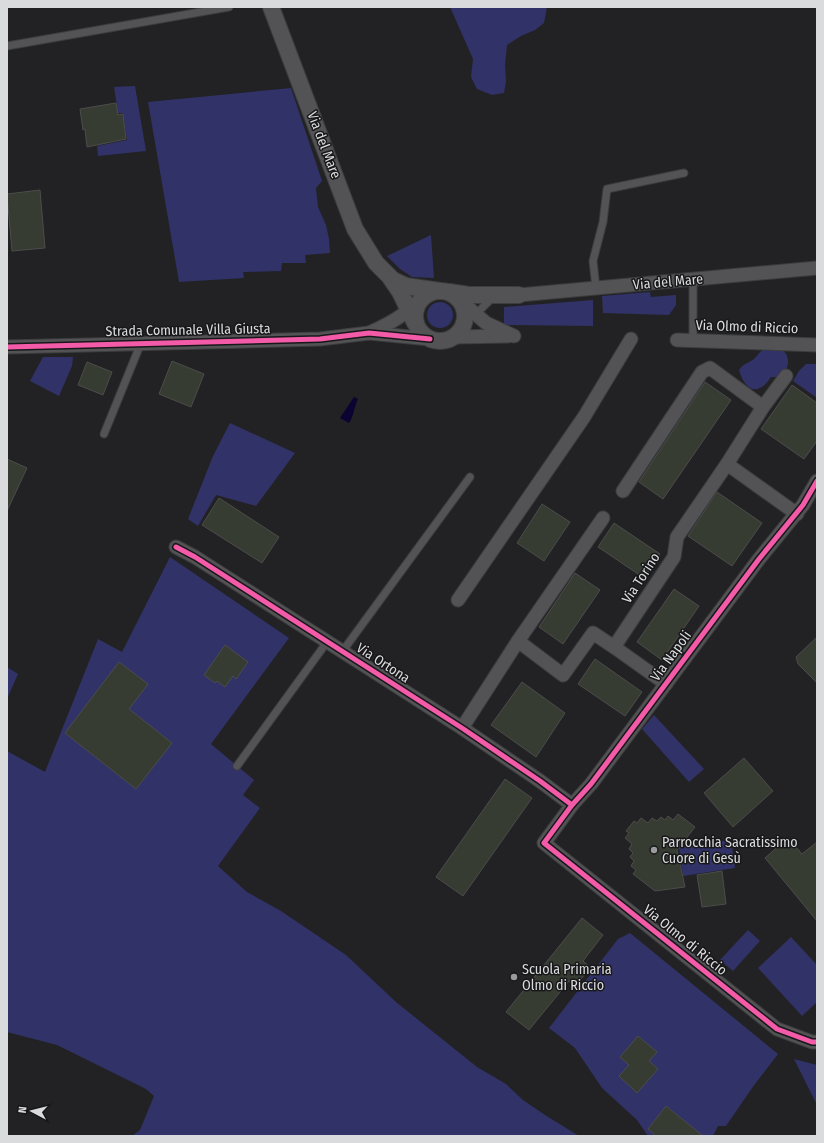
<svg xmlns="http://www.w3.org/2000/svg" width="824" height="1143" viewBox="0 0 824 1143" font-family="'Fira Sans Condensed',sans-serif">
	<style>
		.green { fill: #313267 }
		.water { fill: #0b0331 }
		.building { fill: #363c31; stroke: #4c4c4c }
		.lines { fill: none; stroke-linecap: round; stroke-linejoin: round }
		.service-casing { stroke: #3c3d3f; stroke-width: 9 }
		.minor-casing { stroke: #3c3d3f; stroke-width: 15 }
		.tertiary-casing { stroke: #3c3d3f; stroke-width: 18 }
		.service { stroke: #535355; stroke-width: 7 }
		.minor { stroke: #535355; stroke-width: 13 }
		.tertiary { stroke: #535355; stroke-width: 16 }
		.cycleway-casing { stroke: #18181b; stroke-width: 8 }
		.cycleway { stroke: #f35aa7; stroke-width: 5 }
		.poi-dot { fill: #9a9a9c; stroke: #18181b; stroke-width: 1.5 }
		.labels { text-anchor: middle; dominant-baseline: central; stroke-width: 3; stroke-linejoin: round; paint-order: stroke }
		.street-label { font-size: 14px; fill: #dadbdd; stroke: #18181b }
		.poi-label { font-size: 14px; fill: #dadbdd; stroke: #18181b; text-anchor: start }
	</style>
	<rect width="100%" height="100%" fill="#222224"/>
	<g class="green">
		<polygon points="450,7 547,7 544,23 535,30 521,36 507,45 505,65 506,81 504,93 492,95 477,89 471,77 473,59"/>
		<polygon points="135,86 146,151 98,156 97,146 127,140 123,113 118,113 114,87"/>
		<polygon points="291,88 322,181 316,188 318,207 326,225 329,239 330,253 305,255 306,263 282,263 281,271 243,272 244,278 179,282 148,102"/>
		<polygon points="431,235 434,278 412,277 400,269 387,256"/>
		<polygon points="650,292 651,297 676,295 676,305 669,315 603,313 602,296"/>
		<polygon points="593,300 593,326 504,325 504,307"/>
		<circle cx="440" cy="315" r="13"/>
		<path d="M765 348C770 348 777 347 782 350 792 356 789 373 778 377 776 377 774 377 771 377 758 397 745 391 739 370 743 363 750 363 755 358 759 354 760 351 765 348Z"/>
		<polygon points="43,357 73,357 72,366 59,396 30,381"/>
		<polygon points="806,364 817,364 817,398 793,381 799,371"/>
		<polygon points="230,423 295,453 256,506 216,495 198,526 188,519 213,456"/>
		<polygon points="170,557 289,638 211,744 254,780 243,795 260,808 218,866 247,892 281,911 346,955 396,1002 477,1067 506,1084 523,1100 545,1115 579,1136 132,1136 140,1130 154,1096 146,1089 57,1045 7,1032 7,751 45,772 98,639 122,652"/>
		<polygon points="7,667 18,674 7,699"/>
		<polygon points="654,715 704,769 689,782 642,729"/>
		<polygon points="731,840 735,868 683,876 679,848"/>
		<polygon points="748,930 760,941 733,971 720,960"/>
		<polygon points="630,933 778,1054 752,1088 726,1126 718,1126 713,1136 703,1136 666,1106 648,1129 656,1136 648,1136 637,1120 602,1088 575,1048 549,1028 618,939"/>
		<polygon points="791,937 817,965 817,1002 802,1016 758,968"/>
		<polygon points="794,1059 817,1065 817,1105"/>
	</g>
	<path class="water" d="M354 397 358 399C354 407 354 416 349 423L340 418Z"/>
	<g class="building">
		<polygon points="116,103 118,115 123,114 126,139 87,147 85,129 83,130 80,109"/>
		<polygon points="40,190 45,248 12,251 7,194"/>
		<polygon points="172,361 204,374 191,407 159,394"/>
		<polygon points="87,362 112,372 103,395 78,385"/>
		<polygon points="705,382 731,400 663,499 639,482"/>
		<polygon points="792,385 817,403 817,441 804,459 761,429"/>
		<polygon points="7,459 27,468 7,511"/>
		<polygon points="717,492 762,523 732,566 688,536"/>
		<polygon points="219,498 279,537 262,563 202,525"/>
		<polygon points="542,504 570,522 544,561 517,543"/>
		<polygon points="614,523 660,554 644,578 598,547"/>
		<polygon points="575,573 600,590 563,644 539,627"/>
		<polygon points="674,589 699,606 662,660 637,642"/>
		<polygon points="817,637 817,683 798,664 796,657"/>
		<polygon points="225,645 248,662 236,679 233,676 225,687 217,681 215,683 204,675"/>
		<polygon points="595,659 642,692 625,716 578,684"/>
		<polygon points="119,662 148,684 129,709 172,743 136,789 65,733"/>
		<polygon points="522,682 565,713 536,757 491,725"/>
		<polygon points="744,758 773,791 733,827 704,793"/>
		<polygon points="505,779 532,798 463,896 436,877"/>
		<polygon points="678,814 695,827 677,850 685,887 655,891 633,874 636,870 631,866 634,861 630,857 633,853 629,849 632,844 625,838 629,833 626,831 634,821 637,823 641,818 648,823 652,818 657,821 661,817 665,820 668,816 673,820"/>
		<polygon points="788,838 802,854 817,842 817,921 765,858"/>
		<polygon points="722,871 726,904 702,907 697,875"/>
		<polygon points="582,918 603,935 583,961 590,967 576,986 569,981 529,1030 506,1012"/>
		<polygon points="638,1036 657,1052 649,1061 658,1069 637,1093 619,1076 629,1065 620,1057"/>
		<polygon points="666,1106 703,1136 656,1136 648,1129"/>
	</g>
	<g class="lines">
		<g class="service-casing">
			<g id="service">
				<polyline points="7,46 229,7"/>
				<polyline points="693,279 693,341"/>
				<polyline points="596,288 593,261 603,222 607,189 684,173"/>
				<polyline points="482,308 490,300 491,295"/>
				<polyline points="104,434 141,343"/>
				<polyline points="342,652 470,477"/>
				<polyline points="237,766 327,642"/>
			</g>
		</g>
		<g class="minor-casing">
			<g id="minor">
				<polyline points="519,295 817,268"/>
				<polyline points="456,297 486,323 514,336"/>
				<path d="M371 332C391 323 405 315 421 299"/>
				<polyline points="453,337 508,336"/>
				<polyline points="677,340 817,345"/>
				<polyline points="7,347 320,339 369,333 430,339"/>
				<polyline points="763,407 786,376"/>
				<polyline points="817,481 803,505 759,559 591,784 572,805 544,843 777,1029 812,1042 817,1042"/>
				<polyline points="623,491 702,372 710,368 763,407 727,464 797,514"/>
				<polyline points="176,547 195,557 462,728 540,781 572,805"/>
				<polyline points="458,600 584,417 631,339"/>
				<polyline points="518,641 603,518"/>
				<polyline points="614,647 666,684"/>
				<polyline points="462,728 518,641 563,675 593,633 614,647 674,557 677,537 727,464"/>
			</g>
		</g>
		<g class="tertiary-casing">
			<g id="tertiary">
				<polyline points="271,7 355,229 376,263 393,280 406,286 440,291"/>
				<polyline points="391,279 400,292 415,323"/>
				<circle cx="440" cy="316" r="25"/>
				<polyline points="449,292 469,295 519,295"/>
			</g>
		</g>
		<use href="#service" class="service"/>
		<use href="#minor" class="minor"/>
		<use href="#tertiary" class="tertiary"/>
		<g class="cycleway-casing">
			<g id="cycleway">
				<polyline points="7,347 320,339 369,333 430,339"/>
				<polyline points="817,481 803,505 759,559 591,784 572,805 544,843 777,1029 812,1042 817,1042"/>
				<polyline points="176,547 195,557 462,728 540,781 572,805"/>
			</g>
		</g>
		<use href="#cycleway" class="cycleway"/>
	</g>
	<g class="poi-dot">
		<circle cx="654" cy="850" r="4"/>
		<circle cx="514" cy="977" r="4"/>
	</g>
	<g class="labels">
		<g class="street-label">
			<text transform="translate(324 145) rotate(69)">Via del Mare</text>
			<text transform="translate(668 282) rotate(-5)">Via del Mare</text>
			<text transform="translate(747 327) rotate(2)">Via Olmo di Riccio</text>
			<text transform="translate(188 330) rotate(-1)">Strada Comunale Villa Giusta</text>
			<text transform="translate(641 578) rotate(-57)">Via Torino</text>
			<text transform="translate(671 656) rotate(-54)">Via Napoli</text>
			<text transform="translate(383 663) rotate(33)">Via Ortona</text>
			<text transform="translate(685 940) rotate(39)">Via Olmo di Riccio</text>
		</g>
		<g class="poi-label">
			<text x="662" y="842">Parrocchia Sacratissimo<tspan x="662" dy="16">Cuore di Gesù</tspan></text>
			<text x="522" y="969">Scuola Primaria<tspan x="522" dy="16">Olmo di Riccio</tspan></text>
		</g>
	</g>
	<rect width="824" height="1143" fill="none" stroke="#dadbdd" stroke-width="16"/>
	<g transform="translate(32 1111) rotate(277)" stroke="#18181b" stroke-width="3" paint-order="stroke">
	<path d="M0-3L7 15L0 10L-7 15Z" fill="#dadbdd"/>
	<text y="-6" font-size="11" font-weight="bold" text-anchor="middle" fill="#dadbdd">N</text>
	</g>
</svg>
